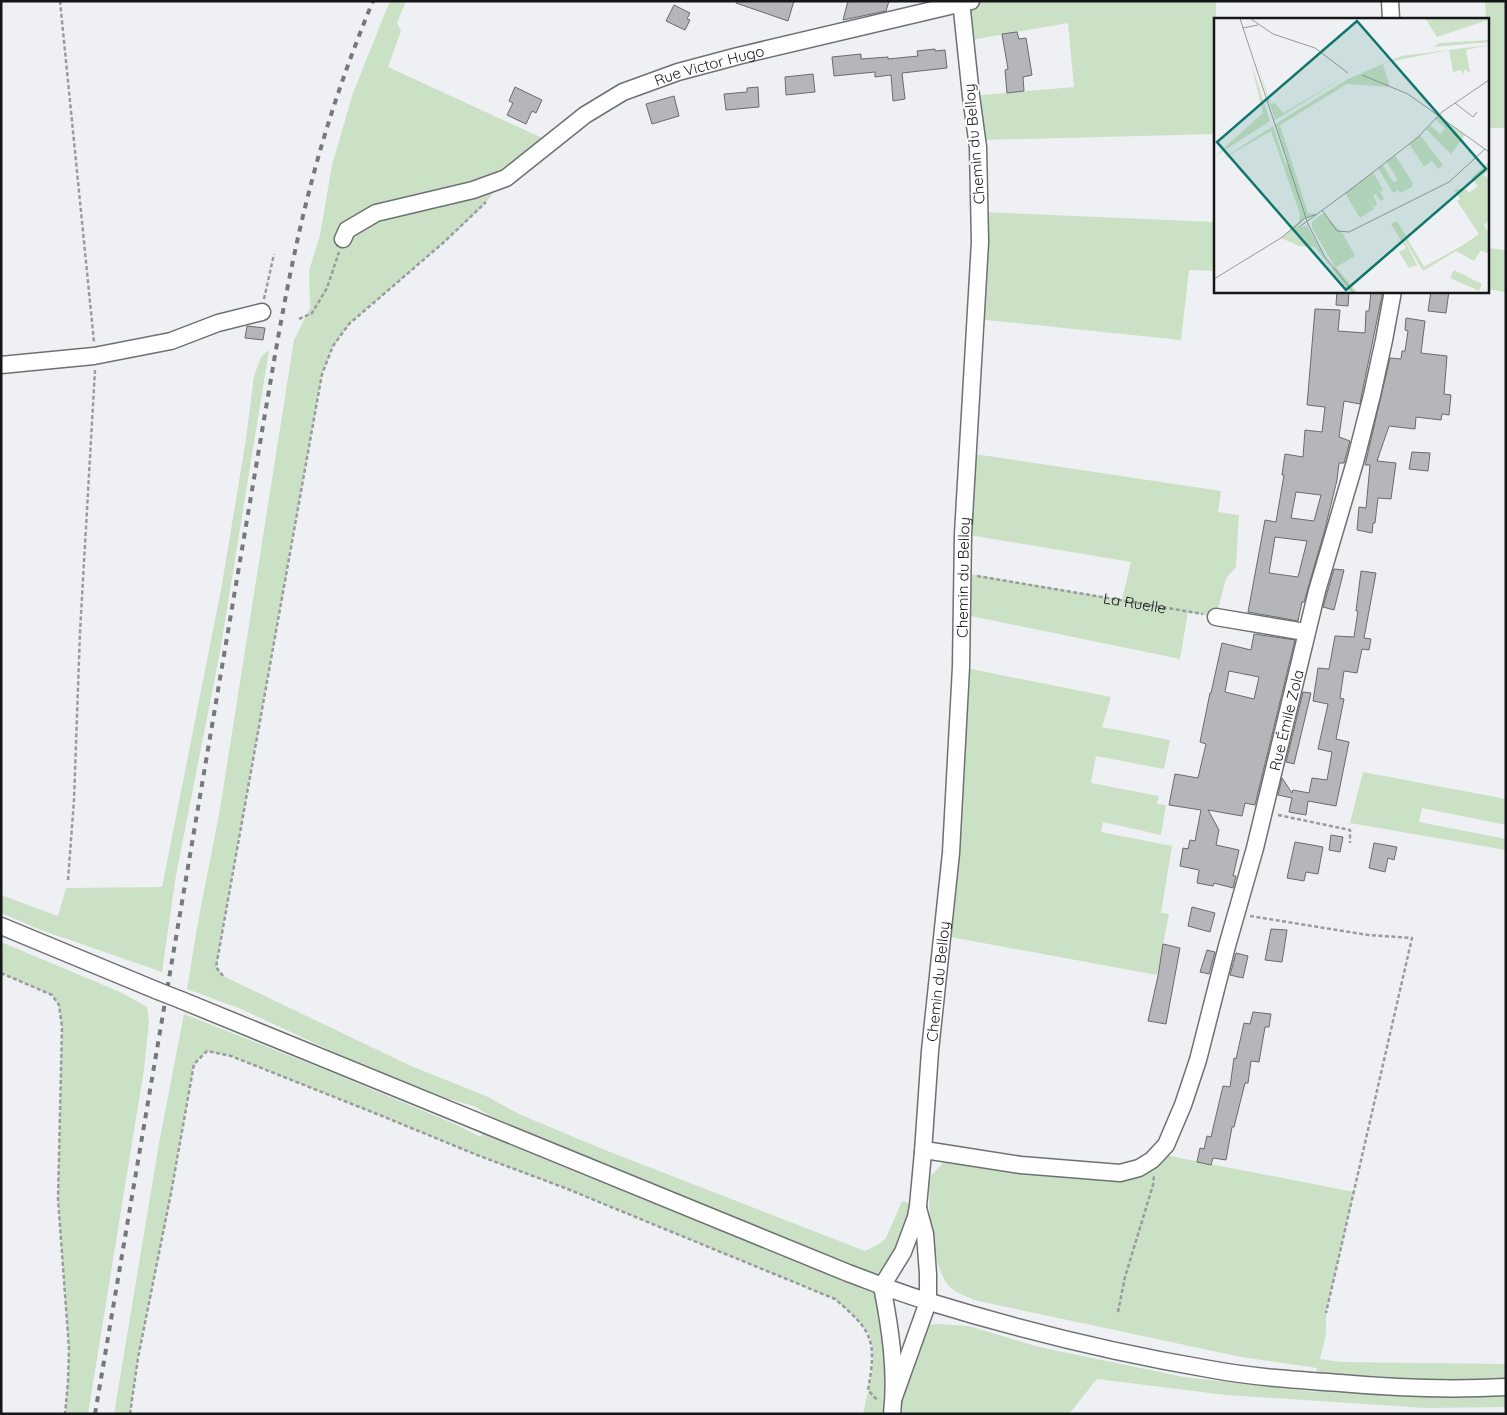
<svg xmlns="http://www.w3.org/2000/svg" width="1507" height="1415" viewBox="0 0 1507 1415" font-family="Quicksand,sans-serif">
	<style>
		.green { fill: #cae1c6 }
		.building { fill: #b5b6b9; stroke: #6a6b6d; fill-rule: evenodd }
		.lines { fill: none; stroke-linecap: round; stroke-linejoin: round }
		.minor-casing { stroke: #6f7073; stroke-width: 19 }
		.path { stroke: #9a9b9d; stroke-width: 2.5; stroke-dasharray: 4 2.5; stroke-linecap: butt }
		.minor { stroke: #fff; stroke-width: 16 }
		.rail { stroke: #77787a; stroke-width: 4; stroke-dasharray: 6 6; stroke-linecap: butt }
		.minor-bridge-casing { stroke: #6f7073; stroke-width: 19; stroke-linecap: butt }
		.minor-bridge { stroke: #fff; stroke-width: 16 }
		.labels { text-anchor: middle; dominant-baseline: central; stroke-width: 4.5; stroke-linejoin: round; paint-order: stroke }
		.street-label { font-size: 15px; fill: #151617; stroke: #fff }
		.inset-road { fill: none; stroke: #98999b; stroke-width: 1 }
		.view { fill: #0f766e; fill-opacity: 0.15; stroke: #0f766e; stroke-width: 2.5 }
		.inset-edge { fill: none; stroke: #151617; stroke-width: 2.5 }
	</style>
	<rect width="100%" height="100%" fill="#eff0f3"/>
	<g class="green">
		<path d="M390 1H406L397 23 401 31 388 67 551 142 506 178 479 210 443 243 349 324 333 346 322 374 216 967 223 976 411 1066 486 1096 521 1115 600 1148 865 1251 879 1244 886 1238 902 1201 918 1206 882 1286 894 1395 919 1326 938 1324 969 1326 1039 1347 1184 1377 1315 1392 1314 1381 1317 1368 1241 1357 974 1300C967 1296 955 1293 950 1287 930 1267 929 1205 929 1178L943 1163 959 1155 1120 1173 1165 1155 1354 1192 1326 1313V1335L1320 1359 1341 1362 1506 1364V1407L1425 1408 1226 1395 1097 1379 1069 1414H863C868 1390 881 1351 866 1329 857 1317 846 1309 835 1299L565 1188 477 1155 377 1114 231 1056 207 1051 194 1064 171 1193 138 1358 130 1414H114L159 1143 184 1014 328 1071 457 1125 481 1137 487 1114 474 1106 416 1090 241 1009 187 989 198 922 220 809 294 340 310 308 309 271 320 235 332 165 353 93Z"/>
		<polygon points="971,1 1216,1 1216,134 983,140 971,96 1074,87 1068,23 965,41"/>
		<polygon points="1485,1 1506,1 1506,128 1488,128 1488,19 1486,19"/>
		<polygon points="980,212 1216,222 1216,271 1189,270 1181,340 976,319"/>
		<polygon points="1488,248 1506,250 1506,292 1488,289"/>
		<polygon points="269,350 220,652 176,875 162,972 41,930 1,913 1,895 58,916 66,888 162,887 221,590 246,439 254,376 261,357"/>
		<polygon points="968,453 1221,491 1218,512 1239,515 1236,567 1226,578 1216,617 1188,612 1180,659 961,614 963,573 1122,600 1131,562 963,534"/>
		<polygon points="961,667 1111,697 1102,727 1170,740 1164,769 1096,756 1091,783 1159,796 1157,804 1166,805 1161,835 1103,822 1101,832 1172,846 1161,913 1169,914 1157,975 950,937"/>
		<polygon points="1363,772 1506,799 1506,825 1422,808 1419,822 1506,839 1506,850 1350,823"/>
		<polygon points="1,942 120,992 147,1007 149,1022 144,1069 88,1414 65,1414 68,1382 69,1349 58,1199 62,1027 59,1005 52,995 1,973"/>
	</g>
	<g class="building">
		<polygon points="736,1 794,1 788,21 736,3"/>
		<polygon points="848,1 889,1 886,11 843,20"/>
		<polygon points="674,5 690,13 687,19 690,20 685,30 666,21"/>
		<polygon points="1017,32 1019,39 1026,38 1032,75 1023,77 1024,91 1007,93 1005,70 1008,69 1002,34"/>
		<polygon points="935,49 935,51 945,50 947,68 902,73 905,99 893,101 891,75 875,77 875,72 834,76 832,57 861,54 861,59 888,57 888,59 918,56 917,51"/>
		<polygon points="813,74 815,92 786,95 785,77"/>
		<polygon points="515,87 542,100 536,113 532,111 526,124 507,115 513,103 509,101"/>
		<polygon points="758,87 759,107 726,110 724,94 747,92 747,88"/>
		<polygon points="674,96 679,116 652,124 646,104"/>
		<polygon points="1337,291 1349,291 1348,306 1336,305"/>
		<path d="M1371 291H1383L1362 393 1360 404 1344 401 1339 437 1350 441 1344 463H1339L1337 480 1325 529 1304 602H1302L1298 621 1248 612 1265 520 1276 522 1284 475H1282L1285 454 1303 457 1305 430 1322 432 1325 407 1307 405 1315 309 1340 310 1338 331 1365 333 1366 311H1369ZM1296 492 1321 495 1314 521 1291 518ZM1275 537 1307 541 1298 577 1269 573Z"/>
		<polygon points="1431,291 1449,291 1446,313 1428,311"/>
		<polygon points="1406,318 1425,321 1421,353 1447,356 1444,394 1451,395 1449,415 1442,414 1441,420 1416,417 1415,429 1389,426 1377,461 1396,463 1391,499 1378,498 1375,523 1373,523 1372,533 1357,530 1359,507 1366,508 1370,465 1365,465 1390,358 1401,359 1402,351 1405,351 1408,331 1405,330"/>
		<polygon points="247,326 265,328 263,340 245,338"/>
		<polygon points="1412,452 1430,453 1428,471 1409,469"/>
		<polygon points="1334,569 1344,570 1334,610 1323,607"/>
		<polygon points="1361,571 1376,573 1364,638 1371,639 1369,650 1362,649 1357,673 1344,671 1340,698 1344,699 1336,739 1349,742 1336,806 1308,801 1306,815 1289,812 1292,798 1278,795 1282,778 1292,793 1293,790 1309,793 1312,778 1327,780 1332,752 1318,749 1328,704 1313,701 1318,668 1329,669 1335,636 1354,637 1358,611 1356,611"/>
		<path d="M1254 634 1295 640 1255 805 1245 803 1242 816 1208 810 1219 830 1216 845 1239 850 1233 876H1236L1233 888 1214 883 1213 886 1197 883 1199 870 1180 866 1183 848 1188 849 1190 840 1195 841 1201 810 1169 805 1175 774 1198 778 1206 744 1200 742 1210 693H1211L1222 643 1251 650ZM1229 671 1259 677 1254 699 1225 692Z"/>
		<polygon points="1303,692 1311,693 1294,764 1286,762"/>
		<polygon points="1331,835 1343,837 1340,852 1329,850"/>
		<polygon points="1295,842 1323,847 1318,874 1306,872 1304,881 1287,878"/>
		<polygon points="1374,843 1397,847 1394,860 1388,858 1385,872 1369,868"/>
		<polygon points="1192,907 1215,913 1210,932 1188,926"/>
		<polygon points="1271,929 1287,930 1282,962 1265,960"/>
		<polygon points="1163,944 1180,948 1166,1024 1148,1021 1158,976"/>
		<polygon points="1207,950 1215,952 1209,974 1200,972"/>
		<polygon points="1236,953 1248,956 1243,978 1230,975"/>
		<polygon points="1253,1012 1271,1014 1269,1027 1265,1027 1259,1062 1251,1061 1248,1083 1245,1083 1234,1127 1232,1127 1226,1160 1213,1158 1211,1165 1197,1162 1200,1148 1204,1149 1207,1136 1211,1137 1223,1086 1230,1087 1234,1058 1236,1059 1244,1023 1250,1024"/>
	</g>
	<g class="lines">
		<g class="minor-casing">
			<g id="minor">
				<polyline points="1390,1 1391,19"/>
				<path id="s2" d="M343 239 347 230 376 213 473 190 506 178 585 115 623 92 678 72 738 56 971 1"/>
				<polyline points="1,365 94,356 171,341 218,323 262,312"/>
				<polyline points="1216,617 1299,631 1306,634"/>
				<polyline points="1,926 158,991"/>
				<path d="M181 1000 848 1273C875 1283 902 1294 930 1302 1021 1330 1114 1353 1209 1369 1251 1377 1296 1380 1340 1383 1395 1388 1450 1390 1506 1387"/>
				<path id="s3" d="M923 1152 931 1151 1021 1165 1120 1173 1139 1168 1152 1160 1166 1145 1183 1105 1198 1060 1227 946 1255 848 1317 591 1355 462 1372 395 1384 340 1393 291"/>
				<path id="s4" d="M882 1286 903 1252 916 1217 918 1206 923 1152 930 1051 951 853 961 667 963 534 980 242 978 147 971 96 961 1"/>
				<path d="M882 1286C890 1327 897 1371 892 1414"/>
				<polyline points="894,1397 928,1302 928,1274 925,1234 918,1208"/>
			</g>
		</g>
		<g class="path">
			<polyline points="60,1 94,342"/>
			<polyline points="264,299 274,254"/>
			<polyline points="299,319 312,313 327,288 339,252"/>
			<path id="s1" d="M977 576 1203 614"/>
			<polyline points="1278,815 1350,830 1350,843"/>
			<polyline points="68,880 74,800 80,632 95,370"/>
			<polyline points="1250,916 1368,935 1412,938 1326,1313"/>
			<polyline points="1,973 52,995 59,1005 62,1027 58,1199 69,1349 68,1382 65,1414"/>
			<polyline points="223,976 216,967 322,374 333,346 349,324 443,243 486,202"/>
			<polyline points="1118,1312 1125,1277 1153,1185 1154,1176"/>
			<path d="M130 1414 138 1358 171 1193 194 1064 207 1051 231 1056 377 1114 477 1155 565 1188 835 1299C873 1331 877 1341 868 1390L878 1401"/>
		</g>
		<use href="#minor" class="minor"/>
		<path class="rail" d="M95 1414 275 355C285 298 296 241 311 184 327 122 348 61 373 1"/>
		<g class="minor-bridge-casing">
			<polyline id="minor-bridge" points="158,991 181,1000"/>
		</g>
		<use href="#minor-bridge" class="minor-bridge"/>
	</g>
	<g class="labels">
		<g class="street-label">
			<text stroke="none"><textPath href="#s2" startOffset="414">Rue Victor Hugo</textPath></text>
			<text transform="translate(974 144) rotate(-95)">Chemin du Belloy</text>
			<text stroke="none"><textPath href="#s4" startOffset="719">Chemin du Belloy</textPath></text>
			<text stroke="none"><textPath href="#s1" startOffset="160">La Ruelle</textPath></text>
			<text stroke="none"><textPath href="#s3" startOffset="696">Rue Émile Zola</textPath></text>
			<text stroke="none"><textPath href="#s4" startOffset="314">Chemin du Belloy</textPath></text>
		</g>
	</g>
	<g transform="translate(1214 18)">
		<rect width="275" height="275" fill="#eff0f3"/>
		<path d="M211 0H275V4L274 2 223 19ZM275 22V24L220 29 225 25ZM275 27 252 32 256 55 250 51 249 58 247 52 239 54 235 32 174 44 169 47 176 69 133 66 66 107 94 195 103 196 92 200 83 209 93 208 118 251 121 249 98 210V204L109 195 129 216 141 238 122 249 144 275H136L101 229 85 228 67 220 85 204 86 196 57 113 0 146 59 108 72 147 75 146 61 106 134 61 187 38ZM41 39 57 86 61 85 69 95 131 59 61 102ZM37 45 56 103 0 139 49 95ZM225 98 251 117 237 136 212 111 216 107 226 116 231 110 221 101ZM206 117 229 147 224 151 218 143 210 148 195 126ZM181 137 199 165 198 169 186 175 184 172 179 175 164 150 169 147 179 164 184 162 172 143ZM275 144V152L270 157 275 161V203L270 207 275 216V236L267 232 260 243 242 233 209 253 185 212 203 247 195 250 185 234 192 230 177 206 183 203 210 249 249 227 265 216 243 183 246 181 240 172 251 170 255 175 264 168 257 160ZM159 154 169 172 166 174 170 181 167 183 162 176 159 177 163 186 160 189 155 182 160 191 146 200 131 175ZM240 252 268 266 265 273 236 260Z" fill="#cae1c6"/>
		<path class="inset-road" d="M26 0 29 10 44 7M37 1 59 16 101 30 134 55M29 10 94 206 111 239 140 275M148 57 194 76 275 134M241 85 259 99 263 94M108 192 123 213 135 214 235 164 271 131M92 200 103 196 140 169 203 120 228 94 275 62M85 209 102 197M0 261 67 220 91 200"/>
		<path class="view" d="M143 3 272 151 132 272 3 124Z"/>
		<rect width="275" height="275" class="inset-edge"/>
	</g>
	<rect width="1507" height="1415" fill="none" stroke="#151617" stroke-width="5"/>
</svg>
